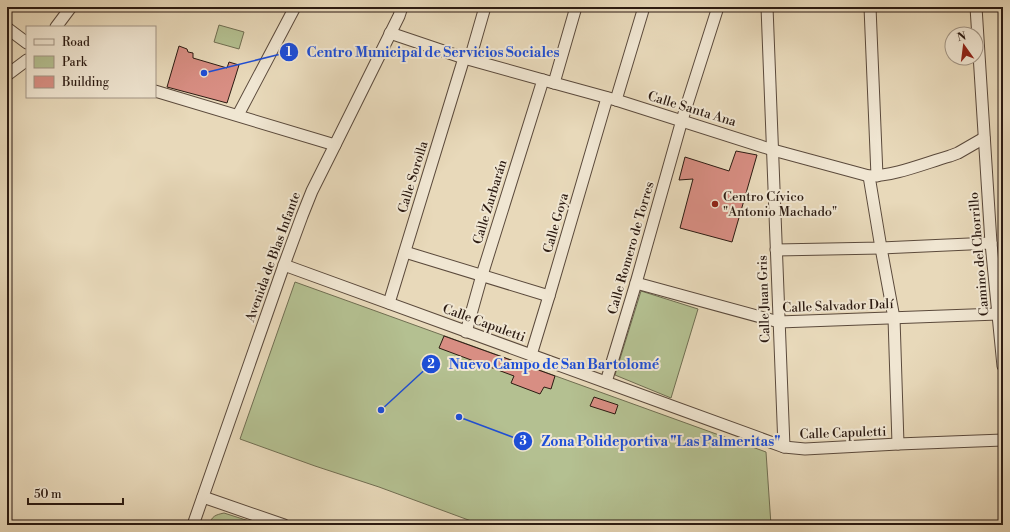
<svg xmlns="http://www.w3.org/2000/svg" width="1010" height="532" viewBox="0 0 1010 532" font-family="'Libre Bodoni',serif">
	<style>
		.green { fill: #b4c091; stroke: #706e52 }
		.building { fill: #d88e83; stroke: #2c1b12 }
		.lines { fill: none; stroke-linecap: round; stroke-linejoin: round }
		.street-casing { stroke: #5b4a3c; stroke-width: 13 }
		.street { stroke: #f0e6d2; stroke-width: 11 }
		.poi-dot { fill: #8f2418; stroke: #f0e6d2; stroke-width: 1.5 }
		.labels { text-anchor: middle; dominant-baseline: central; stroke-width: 4; stroke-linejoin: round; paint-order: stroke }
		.street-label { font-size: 13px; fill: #2c1b12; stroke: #f0e6d2 }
		.poi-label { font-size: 13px; fill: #2c1b12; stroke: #f0e6d2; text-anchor: start }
		.leader { fill: none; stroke: #1d4ed8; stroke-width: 1.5 }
		.callout-dot { fill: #1d4ed8; stroke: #f0e6d2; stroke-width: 1.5 }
		.mark-label { font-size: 12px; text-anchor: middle; font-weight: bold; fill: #fff }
		.callout-label { font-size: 14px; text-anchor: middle; font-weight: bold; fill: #1d4ed8; stroke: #f0e6d2; stroke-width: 4; stroke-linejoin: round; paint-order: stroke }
	</style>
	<rect width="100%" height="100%" fill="#e8d9ba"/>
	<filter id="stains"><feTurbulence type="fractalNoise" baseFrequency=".005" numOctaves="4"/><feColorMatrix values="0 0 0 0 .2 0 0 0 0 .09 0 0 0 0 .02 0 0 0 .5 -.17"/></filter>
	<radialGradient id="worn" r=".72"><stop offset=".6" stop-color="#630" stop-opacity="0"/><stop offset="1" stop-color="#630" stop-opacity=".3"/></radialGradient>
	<g class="green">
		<polygon points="219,25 244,32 239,49 214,42"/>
		<polygon points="295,282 359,305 766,452 771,525 482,525 379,487 315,466 240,439"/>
		<polygon points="641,291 698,309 671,398 615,375"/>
		<path d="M224 513 249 521 251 525H209C212 516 215 515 224 513Z"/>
	</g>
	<g class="building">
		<polygon points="179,46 187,49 188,52 193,53 193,58 227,68 229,62 239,65 235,78 227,103 167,87"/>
		<polygon points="736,151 757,155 732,242 680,228 693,179 679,180 685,157 729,171"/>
		<polygon points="444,336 555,376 551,389 544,387 540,394 511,383 514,376 439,348"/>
		<polygon points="594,397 618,405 615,414 590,406"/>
	</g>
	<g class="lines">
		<g class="street-casing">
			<g id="street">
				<polyline points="767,7 784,447"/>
				<polyline points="870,7 877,176"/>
				<polyline points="976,7 991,243 1003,366"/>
				<polyline points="56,27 71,7"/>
				<polyline points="7,28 27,43"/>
				<path d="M390 33 464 58 543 80 616 100 773 150 869 176C895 176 925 163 950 156L958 153 984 138"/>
				<polyline points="470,59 485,7"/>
				<polyline points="7,75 27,60"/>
				<polyline points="554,83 576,7"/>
				<polyline points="155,91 335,145"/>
				<polyline points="616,100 644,7"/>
				<polyline points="238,115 295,7"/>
				<polyline points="869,176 881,248 894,318 898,444"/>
				<polyline points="776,250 881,248 991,243"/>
				<polyline points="405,252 549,296"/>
				<polyline points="284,265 784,447 805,449 898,444 1003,440"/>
				<polyline points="636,283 779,322 998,314"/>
				<polyline points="389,303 464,58"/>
				<polyline points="466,332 482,275 543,80"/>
				<polyline points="531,355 549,296 607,98"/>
				<polyline points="606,382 636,283 682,120 718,7"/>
				<polyline points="203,497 284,525"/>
				<polyline points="193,525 284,265 302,216 312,191 335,145 399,16 402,7"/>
			</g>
		</g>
		<use href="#street" class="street"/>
	</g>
	<circle class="poi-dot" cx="715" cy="204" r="4"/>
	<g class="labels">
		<g class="street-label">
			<text transform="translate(692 109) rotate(17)">Calle Santa Ana</text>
			<text transform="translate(413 177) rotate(-73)">Calle Sorolla</text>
			<text transform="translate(490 202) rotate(-73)">Calle Zurbarán</text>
			<text transform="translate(556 223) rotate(-74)">Calle Goya</text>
			<text transform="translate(631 248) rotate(-74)">Calle Romero de Torres</text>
			<text transform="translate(979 254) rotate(-95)">Camino del Chorrillo</text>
			<text transform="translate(273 257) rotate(-70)">Avenida de Blas Infante</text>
			<text transform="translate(764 299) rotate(-92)">Calle Juan Gris</text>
			<text transform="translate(838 306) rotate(-2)">Calle Salvador Dalí</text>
			<text transform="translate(484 323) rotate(20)">Calle Capuletti</text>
			<text transform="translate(843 433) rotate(-2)">Calle Capuletti</text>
		</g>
		<g class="poi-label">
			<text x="723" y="197">Centro Cívico<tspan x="723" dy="15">"Antonio Machado"</tspan></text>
		</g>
	</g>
	<path class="leader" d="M204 73L289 52M381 410L431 364M459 417L523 441"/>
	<g class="callout-dot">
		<circle cx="204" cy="73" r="4"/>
		<circle cx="381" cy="410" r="4"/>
		<circle cx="459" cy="417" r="4"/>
		<circle cx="289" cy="52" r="10"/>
		<circle cx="431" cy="364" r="10"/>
		<circle cx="523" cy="441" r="10"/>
	</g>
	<g class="mark-label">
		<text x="289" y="56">1</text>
		<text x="431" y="368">2</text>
		<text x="523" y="445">3</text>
	</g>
	<g class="callout-label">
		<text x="433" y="57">Centro Municipal de Servicios Sociales</text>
		<text x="554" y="369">Nuevo Campo de San Bartolomé</text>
		<text x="661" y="446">Zona Polideportiva "Las Palmeritas"</text>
	</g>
	<rect width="1010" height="532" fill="none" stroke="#e8d9ba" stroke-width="24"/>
	<rect x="8" y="8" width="994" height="516" fill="none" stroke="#2c1b12" stroke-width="2"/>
	<rect x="12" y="12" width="986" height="508" fill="none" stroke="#2c1b12"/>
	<rect x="26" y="26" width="130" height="72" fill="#f0e6d2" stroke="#a29585"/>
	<rect x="34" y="39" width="20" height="6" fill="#f0e6d2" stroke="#a29585"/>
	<text x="62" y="46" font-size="12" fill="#2c1b12">Road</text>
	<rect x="34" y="56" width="20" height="12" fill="#b4c091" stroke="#a29585"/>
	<text x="62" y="66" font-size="12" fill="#2c1b12">Park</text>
	<rect x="34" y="76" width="20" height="12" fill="#d88e83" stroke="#a29585"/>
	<text x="62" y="86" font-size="12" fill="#2c1b12">Building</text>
	<g transform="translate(964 46) rotate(346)"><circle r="19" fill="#f0e6d2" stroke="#a29585"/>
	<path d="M0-3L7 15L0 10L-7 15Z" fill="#8f2418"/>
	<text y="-6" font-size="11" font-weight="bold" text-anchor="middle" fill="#2c1b12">N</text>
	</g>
	<path d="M28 498v6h95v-6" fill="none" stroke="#2c1b12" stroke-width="2"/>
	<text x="34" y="498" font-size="12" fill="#2c1b12" stroke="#f0e6d2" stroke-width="3" paint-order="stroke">50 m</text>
	<rect width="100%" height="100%" filter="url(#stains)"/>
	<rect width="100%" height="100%" fill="url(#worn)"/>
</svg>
